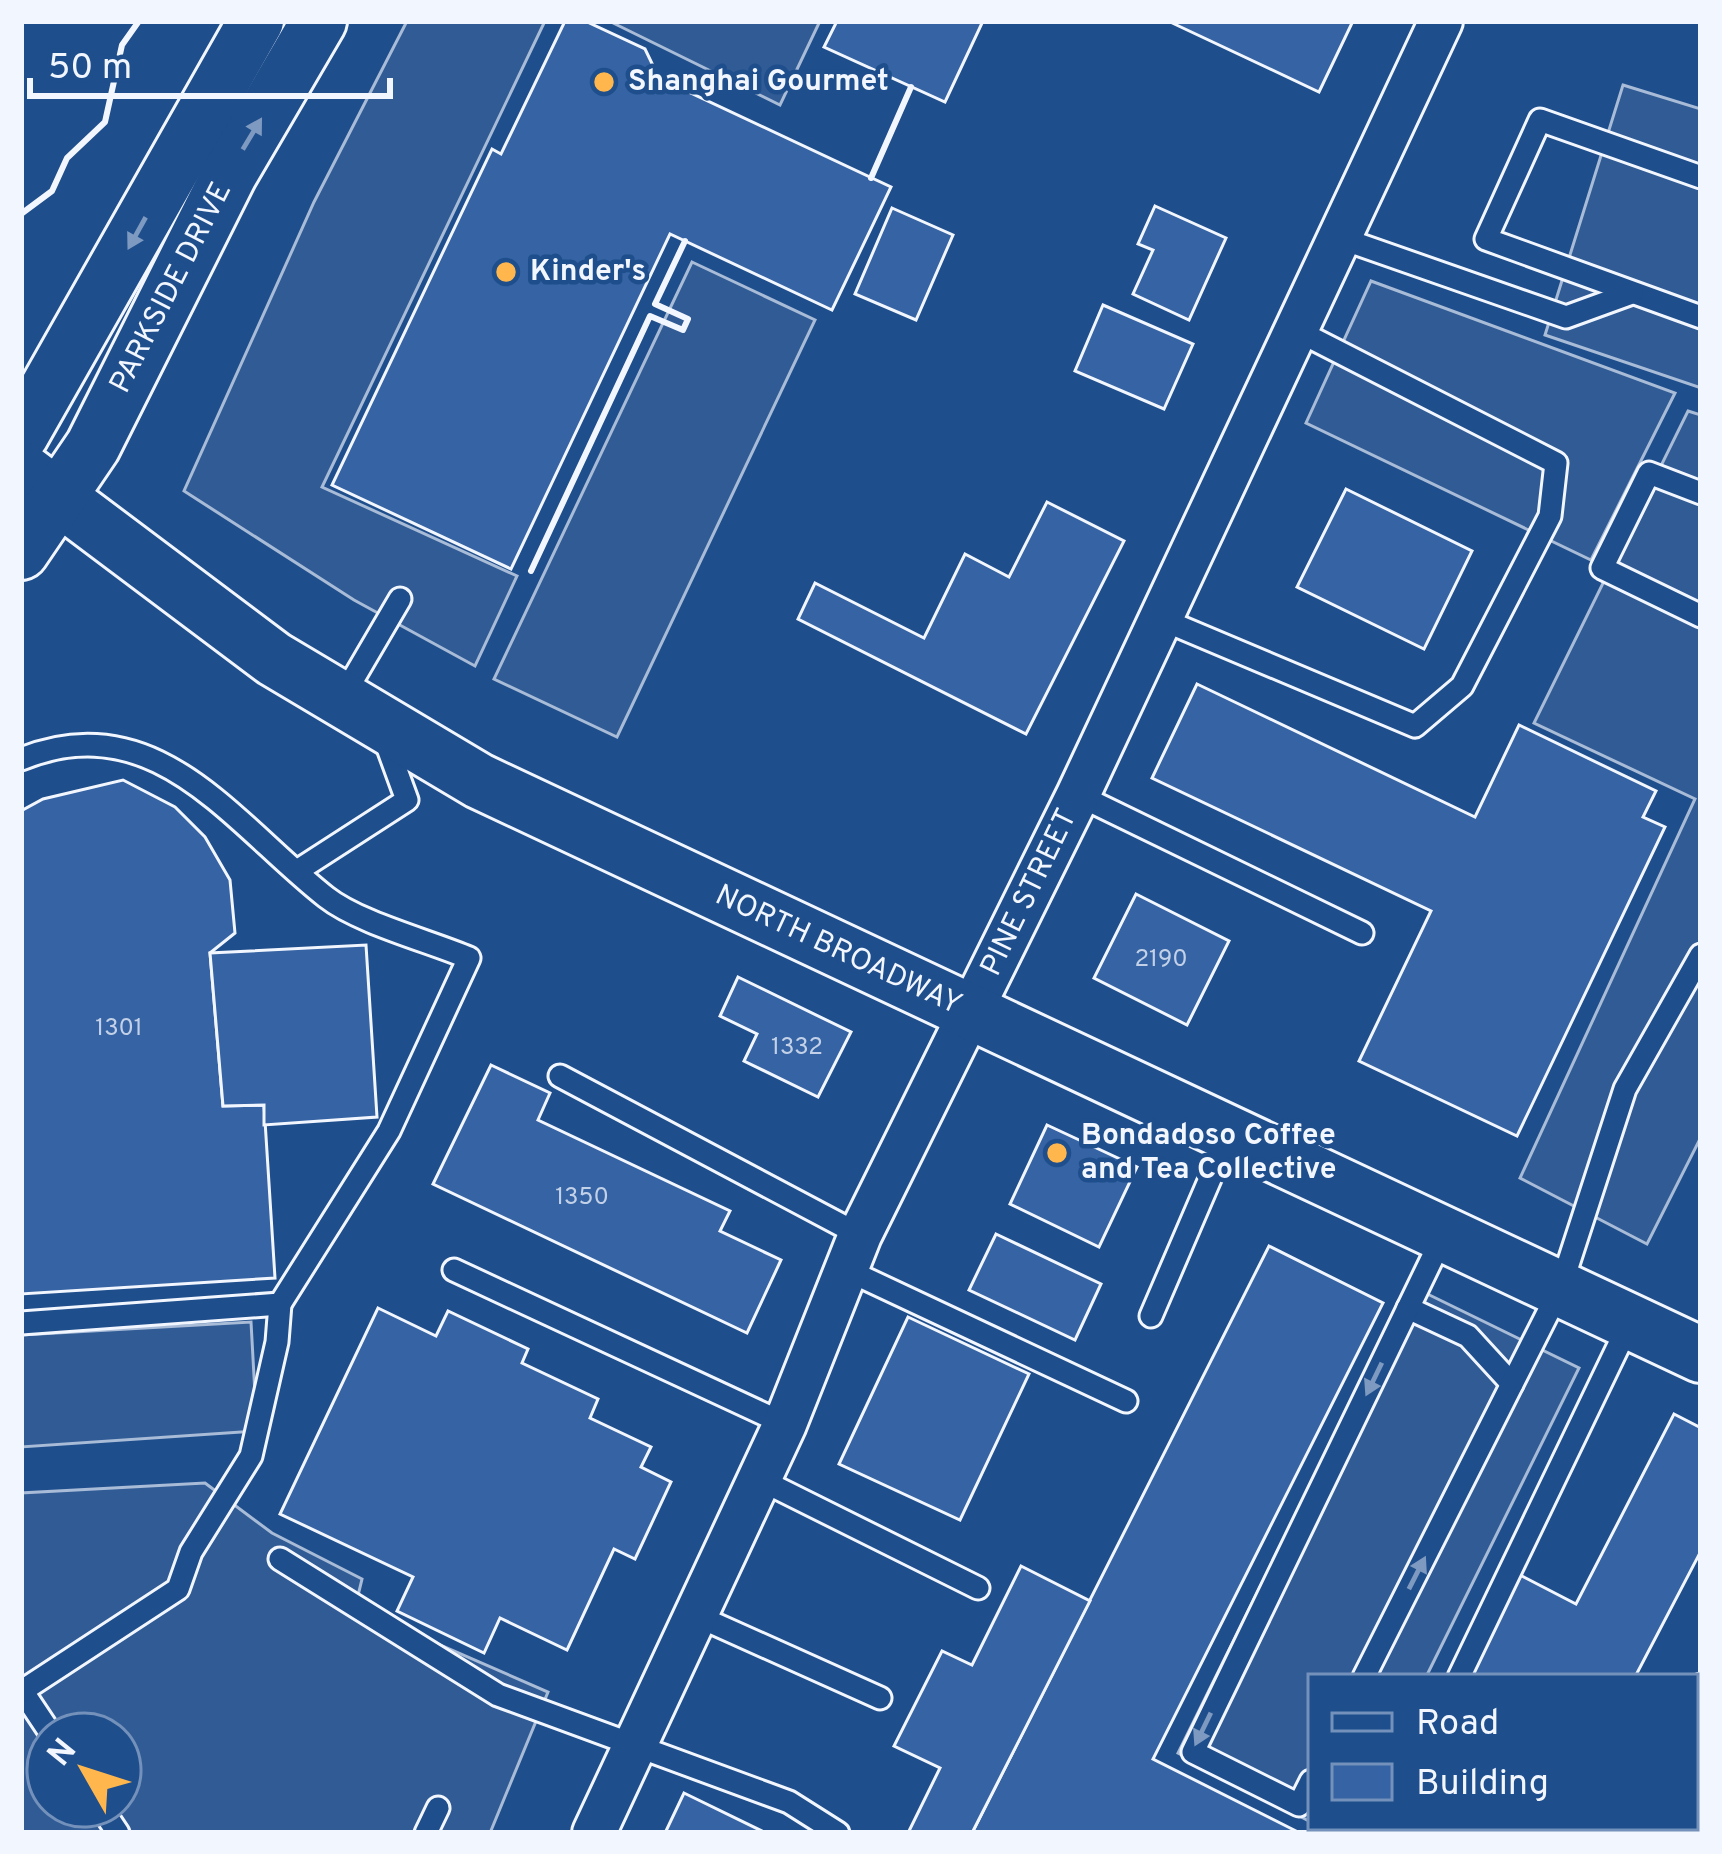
<svg xmlns="http://www.w3.org/2000/svg" width="1722" height="1854" viewBox="0 0 1722 1854" font-family="Overpass,sans-serif">
	<style>
		.built { fill: #305b95; stroke: #a8bbd7; stroke-width: 3; fill-rule: evenodd }
		.building { fill: #3563a3; stroke: #f2f6ff; stroke-width: 3 }
		.lines { fill: none; stroke-linecap: round; stroke-linejoin: round }
		.service-casing { stroke: #f2f6ff; stroke-width: 27 }
		.minor-casing { stroke: #f2f6ff; stroke-width: 48 }
		.tertiary-casing { stroke: #f2f6ff; stroke-width: 60 }
		.service { stroke: #1f4e8c; stroke-width: 21 }
		.minor { stroke: #1f4e8c; stroke-width: 42 }
		.tertiary { stroke: #1f4e8c; stroke-width: 54 }
		.wall { stroke: #f2f6ff; stroke-width: 6 }
		.oneway { fill: #7e9ac0 }
		.poi-dot { fill: #ffb74d; stroke: #1f4e8c; stroke-width: 4.5 }
		.labels { text-anchor: middle; dominant-baseline: central; stroke-width: 9; stroke-linejoin: round; paint-order: stroke }
		.number-label { font-size: 24px; fill: #c3d1e8 }
		.poi-label { font-size: 30px; font-weight: bold; fill: #f2f6ff; stroke: #1f4e8c; text-anchor: start }
		.street-label { font-size: 30px; fill: #f2f6ff; stroke: #1f4e8c }
	</style>
	<rect width="100%" height="100%" fill="#1f4e8c"/>
	<g class="built">
		<polygon points="407,21 545,21 322,487 517,576 475,666 354,600 184,491 314,202"/>
		<polygon points="609,21 820,21 780,105"/>
		<polygon points="1623,85 1701,109 1701,388 1545,335"/>
		<polygon points="692,262 815,320 617,737 494,679"/>
		<polygon points="1371,281 1675,393 1591,560 1306,423"/>
		<polygon points="1688,411 1701,415 1701,1137 1647,1244 1520,1178 1695,799 1534,723"/>
		<polygon points="1409,1285 1579,1368 1426,1677 1311,1677 1311,1822 1178,1753"/>
		<polygon points="251,1322 257,1431 21,1447 21,1335"/>
		<path d="M205 1483 272 1533 362 1579 355 1608 548 1692 490 1833H21V1493ZM48 1734H120V1806H48Z"/>
	</g>
	<g class="building">
		<polygon points="565,21 585,21 645,49 659,78 891,187 832,310 670,234 511,569 332,485 492,149 501,154"/>
		<polygon points="837,21 983,21 945,102 824,47"/>
		<polygon points="1168,21 1353,21 1319,92"/>
		<polygon points="1155,206 1226,238 1189,320 1133,294 1153,250 1138,244"/>
		<polygon points="892,208 953,235 916,320 855,294"/>
		<polygon points="1103,305 1193,344 1164,409 1075,371"/>
		<polygon points="1346,489 1472,551 1424,649 1297,587"/>
		<polygon points="1047,502 1124,541 1026,734 798,619 815,583 924,638 965,554 1009,577"/>
		<polygon points="1197,684 1475,817 1519,725 1656,791 1643,817 1665,827 1517,1136 1359,1061 1431,911 1152,778"/>
		<polygon points="123,780 175,807 205,837 230,880 235,933 210,953 223,1106 264,1105 275,1278 21,1294 21,811 43,799"/>
		<polygon points="1136,894 1229,941 1187,1025 1094,978"/>
		<polygon points="366,945 377,1117 264,1125 264,1105 223,1106 210,953"/>
		<polygon points="738,977 851,1032 818,1097 744,1061 757,1034 720,1016"/>
		<polygon points="491,1065 550,1093 538,1120 730,1211 720,1231 781,1260 747,1333 433,1184"/>
		<polygon points="1047,1125 1137,1167 1099,1247 1010,1204"/>
		<polygon points="996,1234 1101,1284 1075,1340 969,1290"/>
		<polygon points="1269,1246 1383,1303 1153,1759 1300,1833 972,1833"/>
		<polygon points="378,1308 436,1336 448,1311 528,1349 522,1363 598,1399 590,1418 651,1447 641,1467 671,1482 635,1559 614,1549 567,1650 500,1618 484,1653 397,1611 413,1577 280,1514"/>
		<polygon points="908,1317 1029,1374 960,1520 839,1464"/>
		<polygon points="1674,1414 1701,1428 1701,1551 1635,1677 1470,1677 1518,1574 1576,1604"/>
		<polygon points="1021,1566 1090,1601 972,1833 908,1833 940,1768 894,1746 942,1651 972,1665"/>
		<polygon points="684,1793 766,1833 665,1833"/>
	</g>
	<g class="lines">
		<g class="service-casing">
			<g id="service">
				<polyline points="1701,177 1540,120 1486,239 1701,317"/>
				<polyline points="1340,238 1566,317 1632,293"/>
				<polyline points="1701,493 1649,473 1602,568 1701,616"/>
				<polyline points="1161,619 1415,726 1462,686 1550,516 1556,463 1296,330"/>
				<polyline points="342,698 400,599"/>
				<path d="M21 759C156 704 233 824 326 897 359 923 429 941 469 958L389 1131 280 1304 21 1323"/>
				<polyline points="1078,795 1362,933"/>
				<polyline points="297,871 407,800 384,737"/>
				<polyline points="560,1076 860,1235"/>
				<polyline points="845,1269 1126,1401"/>
				<polyline points="454,1270 785,1424"/>
				<polyline points="1408,1308 1468,1336 1512,1384"/>
				<polyline points="1151,1316 1228,1137"/>
				<polyline points="759,1479 978,1588"/>
				<polyline points="280,1559 498,1695 789,1802 838,1833"/>
				<polyline points="695,1615 880,1698"/>
				<polyline points="1364,1677 1560,1289 1625,1089 1701,955"/>
				<polyline points="1459,1677 1630,1322"/>
				<polyline points="21,1689 51,1734"/>
				<polyline points="22,1691 178,1589 191,1552 251,1456 277,1342 280,1304"/>
				<polyline points="1695,1696 1701,1685"/>
				<polyline points="1311,1781 1299,1805 1193,1752 1443,1236"/>
				<polyline points="100,1806 118,1833"/>
				<polyline points="1676,1827 1688,1833"/>
				<polyline points="426,1833 438,1808"/>
				<polyline points="1384,1833 1387,1827"/>
				<polyline points="1531,1833 1534,1827"/>
			</g>
		</g>
		<g class="minor-casing">
			<polyline id="minor" points="594,1833 785,1424 860,1235 1078,795 1441,21"/>
		</g>
		<g class="tertiary-casing">
			<g id="tertiary">
				<polyline points="21,435 256,21"/>
				<polyline points="21,469 274,659 479,781 1701,1355"/>
				<polyline points="21,552 93,446 230,173 319,21"/>
			</g>
		</g>
		<use href="#service" class="service"/>
		<use href="#minor" class="minor"/>
		<use href="#tertiary" class="tertiary"/>
		<g class="wall">
			<polyline points="871,178 911,87"/>
			<polyline points="21,214 52,191 67,158 105,122 122,45 139,21"/>
			<polyline points="531,571 650,316 683,330 688,319 655,304 685,241"/>
		</g>
	</g>
	<defs><path id="oneway-solid" d="M-6-.8H1V-3.2L6.5 0L1 3.2V.8H-6Z" transform="scale(3)"/></defs>
	<g class="oneway">
		<use href="#oneway-solid" transform="translate(252 134) rotate(-59)"/>
		<use href="#oneway-solid" transform="translate(137 233) rotate(119)"/>
		<use href="#oneway-solid" transform="translate(1374 1379) rotate(116)"/>
		<use href="#oneway-solid" transform="translate(1417 1573) rotate(-63)"/>
		<use href="#oneway-solid" transform="translate(1203 1729) rotate(116)"/>
	</g>
	<g class="poi-dot">
		<circle cx="604" cy="82" r="12"/>
		<circle cx="506" cy="272" r="12"/>
		<circle cx="1057" cy="1153" r="12"/>
	</g>
	<g class="labels">
		<g class="number-label">
			<text x="1161" y="960">2190</text>
			<text x="119" y="1029">1301</text>
			<text x="797" y="1048">1332</text>
			<text x="582" y="1198">1350</text>
		</g>
		<g class="poi-label">
			<text x="628" y="82">Shanghai Gourmet</text>
			<text x="530" y="272">Kinder's</text>
			<text x="1081" y="1136">Bondadoso Coffee<tspan x="1081" dy="34">and Tea Collective</tspan></text>
		</g>
		<g class="street-label">
			<text transform="translate(172 288) rotate(-63)">PARKSIDE DRIVE</text>
			<text transform="translate(1030 893) rotate(-64)">PINE STREET</text>
			<text transform="translate(838 951) rotate(25)">NORTH BROADWAY</text>
		</g>
	</g>
	<rect width="1722" height="1854" fill="none" stroke="#f2f6ff" stroke-width="48"/>
	<rect x="1308" y="1674" width="390" height="156" fill="#1f4e8c" stroke="#7391ba" stroke-width="3"/>
	<rect x="1332" y="1713" width="60" height="18" fill="#1f4e8c" stroke="#7391ba" stroke-width="3"/>
	<text x="1416" y="1734" font-size="36" fill="#f2f6ff">Road</text>
	<rect x="1332" y="1764" width="60" height="36" fill="#3563a3" stroke="#7391ba" stroke-width="3"/>
	<text x="1416" y="1794" font-size="36" fill="#f2f6ff">Building</text>
	<g transform="translate(84 1770) rotate(309)"><circle r="57" fill="#1f4e8c" stroke="#7391ba" stroke-width="3"/>
	<path d="M0-9L21 45L0 30L-21 45Z" fill="#ffb74d"/>
	<text y="-18" font-size="33" font-weight="bold" text-anchor="middle" fill="#f2f6ff">N</text>
	</g>
	<path d="M30 78v18h360v-18" fill="none" stroke="#f2f6ff" stroke-width="6"/>
	<text x="48" y="78" font-size="36" fill="#f2f6ff" stroke="#1f4e8c" stroke-width="9" paint-order="stroke">50 m</text>
</svg>
